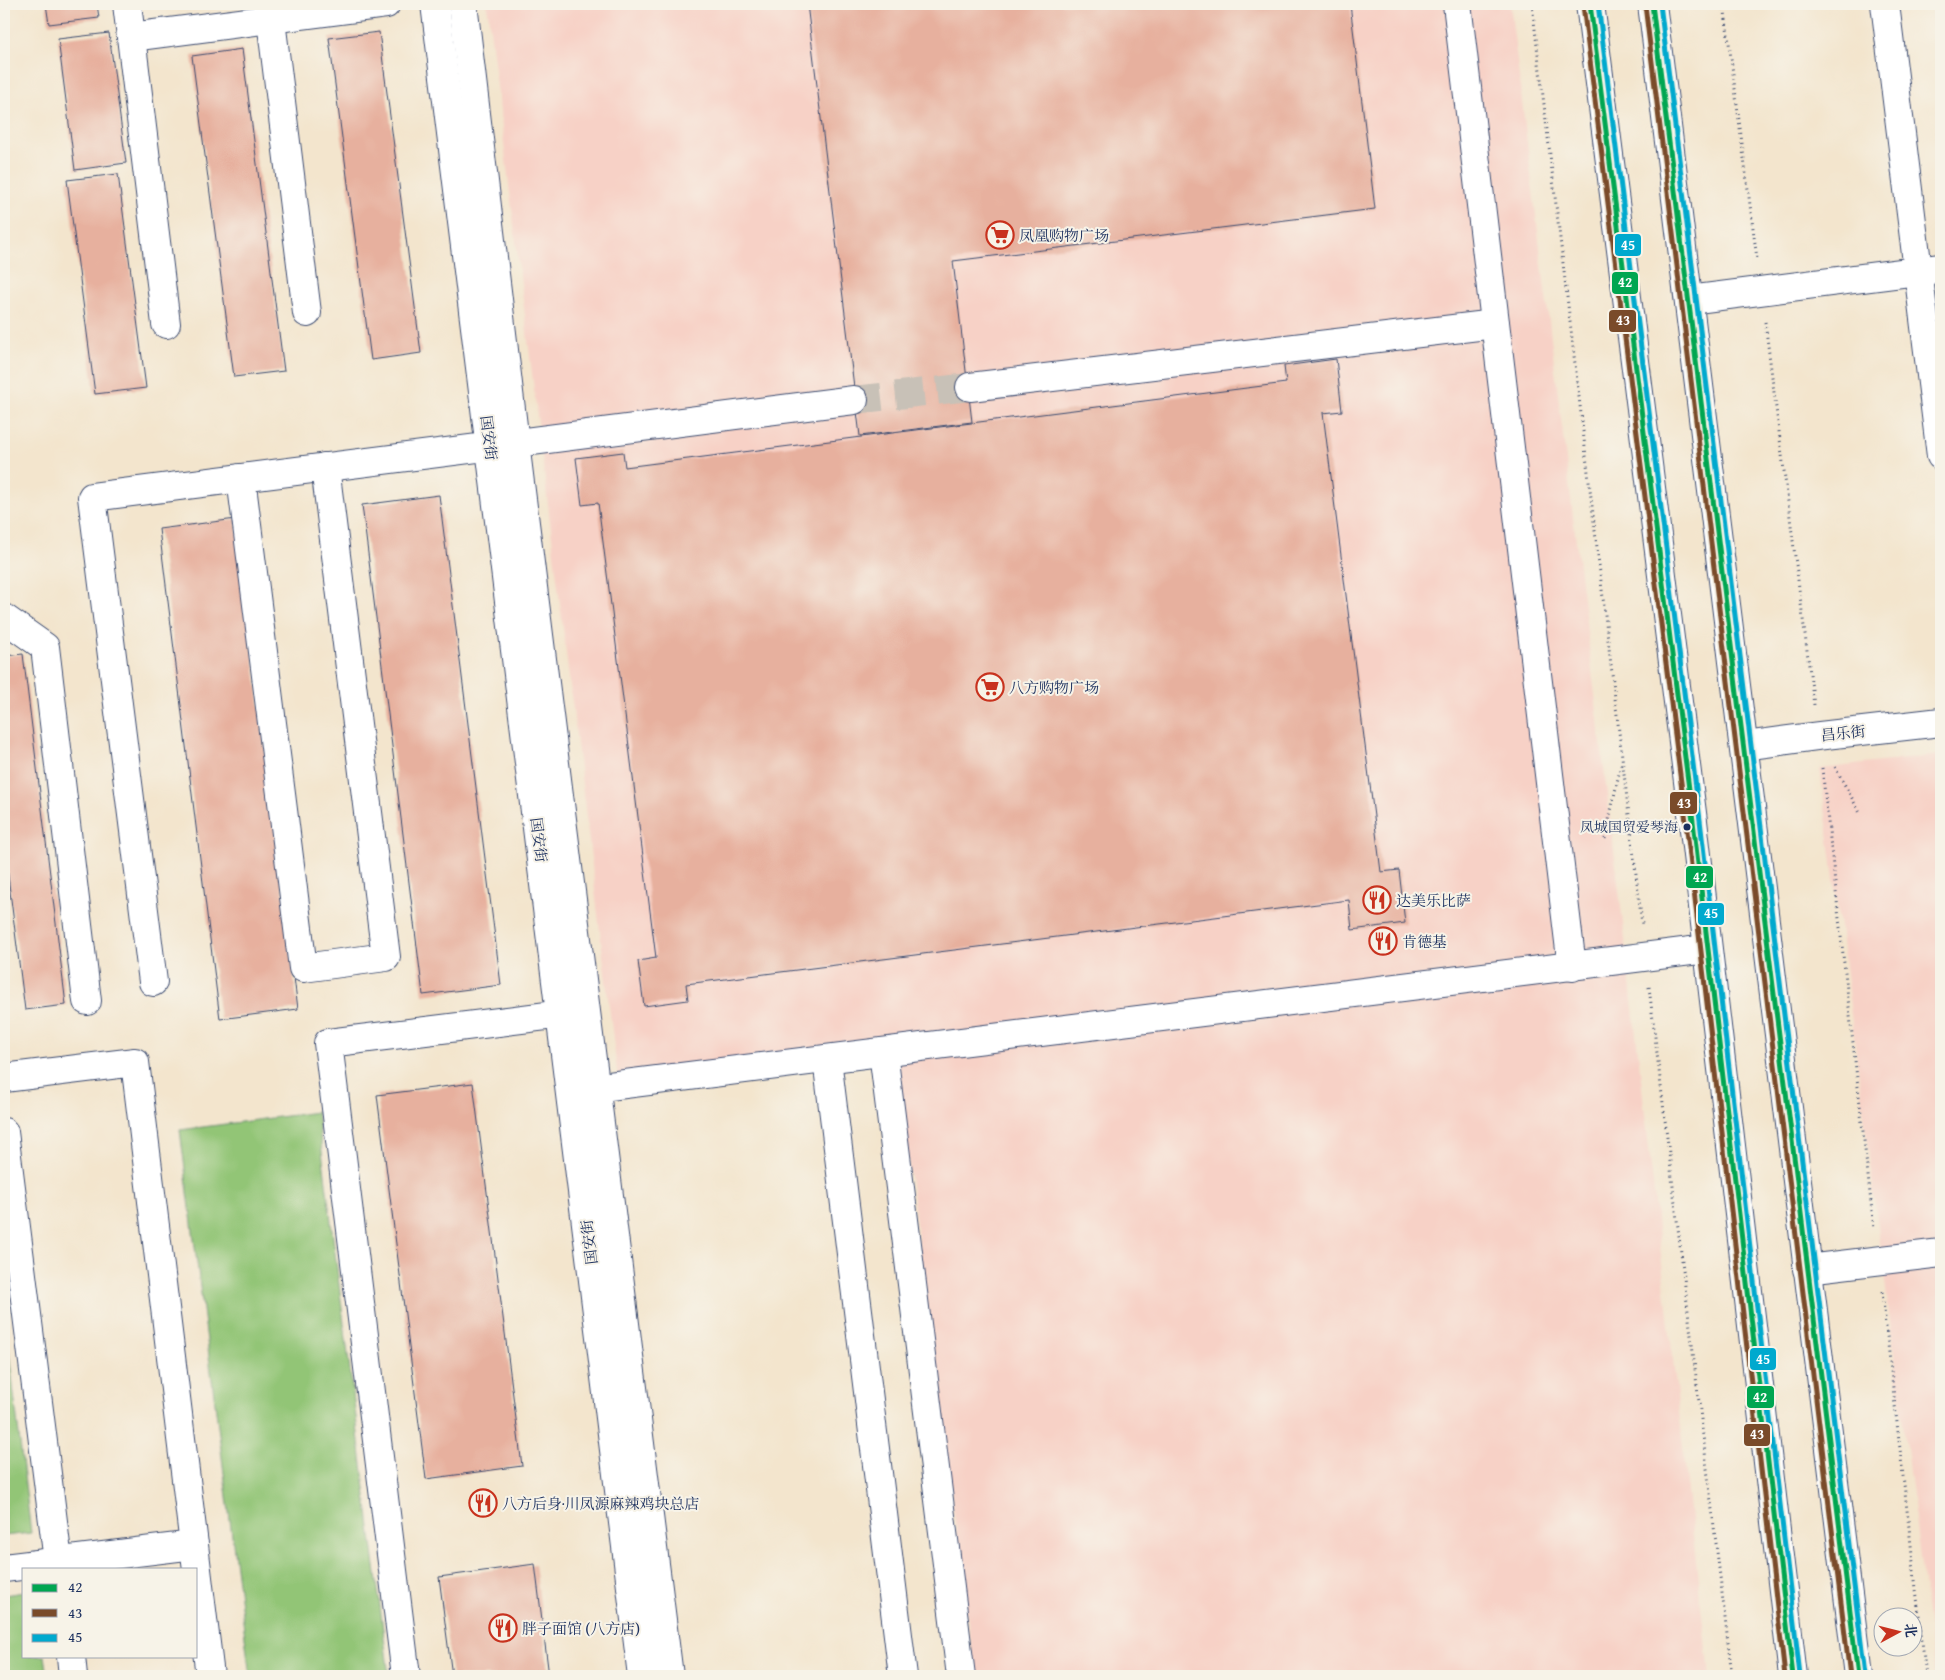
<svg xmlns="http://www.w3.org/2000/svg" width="1945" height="1680" viewBox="0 0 1945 1680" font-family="'Gentium Book Plus','Noto Serif SC',serif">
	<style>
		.built { fill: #f7d1c6 }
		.green { fill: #92c576; stroke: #567a6a }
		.building { fill: #e7b09e }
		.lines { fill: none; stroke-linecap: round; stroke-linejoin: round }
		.minor-tunnel { stroke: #c8c1b7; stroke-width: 28; stroke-dasharray: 28 14; stroke-linecap: butt }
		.minor-casing { stroke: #3b4a6f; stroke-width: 30 }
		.major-casing { stroke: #3b4a6f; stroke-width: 30 }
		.path { stroke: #3b4a6f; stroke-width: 3; stroke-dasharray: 1 4; stroke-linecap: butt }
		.minor { stroke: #fff; stroke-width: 28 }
		.major { stroke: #fff; stroke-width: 28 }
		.bus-1-casing { stroke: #f7f3e8; stroke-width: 9 }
		.bus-2-casing { stroke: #f7f3e8; stroke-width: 9 }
		.bus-3-casing { stroke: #f7f3e8; stroke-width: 9 }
		.bus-1 { stroke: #00a651; stroke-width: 5 }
		.bus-2 { stroke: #7a4b2a; stroke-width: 5 }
		.bus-3 { stroke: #00a9ce; stroke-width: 5 }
		.bus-dot { fill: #1b2f5e; stroke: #f7f3e8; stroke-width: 2 }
		.labels { text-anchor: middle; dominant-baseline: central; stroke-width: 4; stroke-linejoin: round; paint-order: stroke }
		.bus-label { font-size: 14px; fill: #1b2f5e; stroke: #f7f3e8; text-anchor: end }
		.poi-label { font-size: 15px; fill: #1b2f5e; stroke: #f7f3e8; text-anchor: start }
		.street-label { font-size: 15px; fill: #1b2f5e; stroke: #f7f3e8 }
		.line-badge { stroke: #f7f3e8; stroke-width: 2 }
		.badge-label { font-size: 14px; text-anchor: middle; font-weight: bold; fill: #fff }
	</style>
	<rect width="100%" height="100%" fill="#f7f3e8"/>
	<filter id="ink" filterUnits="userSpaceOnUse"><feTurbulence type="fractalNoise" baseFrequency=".02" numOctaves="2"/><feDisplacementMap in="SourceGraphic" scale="10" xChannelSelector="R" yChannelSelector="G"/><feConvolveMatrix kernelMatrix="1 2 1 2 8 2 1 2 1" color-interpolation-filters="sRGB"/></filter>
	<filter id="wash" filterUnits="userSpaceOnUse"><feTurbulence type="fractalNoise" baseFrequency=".0096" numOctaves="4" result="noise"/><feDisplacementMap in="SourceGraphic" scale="20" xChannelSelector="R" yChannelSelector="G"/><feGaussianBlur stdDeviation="1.12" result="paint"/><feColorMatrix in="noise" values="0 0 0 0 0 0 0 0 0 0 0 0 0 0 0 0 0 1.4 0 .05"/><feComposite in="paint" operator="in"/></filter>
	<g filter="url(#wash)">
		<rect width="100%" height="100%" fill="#f3e5cd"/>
		<g class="built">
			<polygon points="487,4 1510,4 1627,956 1709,1676 975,1676 893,1046 618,1079"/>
			<polygon points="1941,755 1941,1676 1935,1676 1820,769"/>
		</g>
		<g class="green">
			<polygon points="317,1112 389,1676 250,1676 180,1130"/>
			<polygon points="4,1312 31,1533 4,1536"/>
			<polygon points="24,1592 24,1656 45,1656 48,1676 4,1676 4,1595"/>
		</g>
		<g id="blocks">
			<g class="building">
				<polygon points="46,4 97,4 99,18 49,24"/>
				<polygon points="807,4 1350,4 1375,209 953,261 972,422 860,436"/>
				<polygon points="379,32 421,353 371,360 329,38"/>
				<polygon points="109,33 126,163 75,170 58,39"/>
				<polygon points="242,49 284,371 234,377 192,56"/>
				<polygon points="118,174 146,388 95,394 67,180"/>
				<polygon points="1336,359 1342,411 1323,413 1381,872 1399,870 1405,923 1352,930 1349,900 686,984 688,1000 644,1006 638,961 656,958 598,503 582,505 576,458 623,452 625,467 1286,383 1284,366"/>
				<polygon points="439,495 501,985 423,995 362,505"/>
				<polygon points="236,519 298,1009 220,1019 159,529"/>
				<polygon points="23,654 66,1005 25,1010 4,844 4,656"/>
				<polygon points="473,1083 522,1466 426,1479 377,1095"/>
				<polygon points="535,1564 549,1676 452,1676 439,1577"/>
			</g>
		</g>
	</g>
	<g filter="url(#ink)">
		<use href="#blocks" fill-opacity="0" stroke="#3b4a6f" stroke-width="1"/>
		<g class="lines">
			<polyline class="minor-tunnel" points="854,400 970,387"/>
			<g class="minor-casing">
				<g id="minor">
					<polyline points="127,4 166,324"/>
					<polyline points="269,4 307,313"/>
					<polyline points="435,4 642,1676"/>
					<polyline points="463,4 515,443 669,1676"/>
					<polyline points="1457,4 1572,967"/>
					<polyline points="1885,4 1941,456"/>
					<polyline points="131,37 386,4"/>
					<polyline points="1689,300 1941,268"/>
					<polyline points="970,387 1495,324"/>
					<polyline points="241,478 303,968 386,957 325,467"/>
					<polyline points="4,618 45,647 87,1001"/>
					<polyline points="1744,746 1818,736 1941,722"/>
					<polyline points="153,982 92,497 854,400"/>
					<polyline points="883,1052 961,1676"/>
					<polyline points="827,1059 903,1676"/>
					<polyline points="4,1078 135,1062 210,1676"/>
					<polyline points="577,1090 1707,949"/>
					<polyline points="4,1132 59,1569"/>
					<polyline points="1807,1269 1941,1253"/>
					<polyline points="4,1568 194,1545"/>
					<polyline points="71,1656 73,1676"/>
					<polyline points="406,1676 328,1043 579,1012"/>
				</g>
			</g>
			<g class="major-casing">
				<g id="major">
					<polyline points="1590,4 1693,821 1793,1676"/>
					<polyline points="1652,4 1858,1676"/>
				</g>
			</g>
			<g class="path">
				<polyline points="1532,4 1642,924"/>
				<polyline points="1724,4 1757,259"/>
				<polyline points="1765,322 1814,705"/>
				<polyline points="1835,767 1860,813"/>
				<polyline points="1822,768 1874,1229"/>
				<polyline points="1605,839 1621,764"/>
				<polyline points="1649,987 1732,1676"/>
				<polyline points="1882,1292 1926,1676"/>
			</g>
			<use href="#minor" class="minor"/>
			<use href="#major" class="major"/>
			<g class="bus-1-casing">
				<g id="bus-1">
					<polyline points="1590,4 1693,821 1793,1676"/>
					<polyline points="1652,4 1858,1676"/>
				</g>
			</g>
			<g class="bus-2-casing">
				<g id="bus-2">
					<polyline points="1583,5 1686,822 1785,1676"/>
					<polyline points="1645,5 1850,1676"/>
				</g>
			</g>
			<g class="bus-3-casing">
				<g id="bus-3">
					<polyline points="1598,4 1700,820 1800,1675"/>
					<polyline points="1660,4 1865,1675"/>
				</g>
			</g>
			<use href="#bus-1" class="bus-1"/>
			<use href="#bus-2" class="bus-2"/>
			<use href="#bus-3" class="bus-3"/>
		</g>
	</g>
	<defs>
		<g id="supermarket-ring" transform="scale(1.4375)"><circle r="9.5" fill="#f7f3e8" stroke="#c8321e" stroke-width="1.5"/><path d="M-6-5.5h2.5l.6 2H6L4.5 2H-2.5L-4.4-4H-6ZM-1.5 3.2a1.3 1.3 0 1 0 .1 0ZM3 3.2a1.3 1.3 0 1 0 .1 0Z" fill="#c8321e"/></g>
		<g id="restaurant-ring" transform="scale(1.4375)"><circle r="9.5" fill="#f7f3e8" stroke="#c8321e" stroke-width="1.5"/><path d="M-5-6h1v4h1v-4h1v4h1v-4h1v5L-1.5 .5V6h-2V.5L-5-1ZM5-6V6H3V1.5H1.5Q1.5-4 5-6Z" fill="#c8321e"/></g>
	</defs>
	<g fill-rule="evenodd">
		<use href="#supermarket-ring" x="1000" y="235"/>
		<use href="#supermarket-ring" x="990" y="687"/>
		<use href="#restaurant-ring" x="1377" y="900"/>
		<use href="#restaurant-ring" x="1383" y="941"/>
		<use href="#restaurant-ring" x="483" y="1503"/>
		<use href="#restaurant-ring" x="503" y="1628"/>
	</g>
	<circle class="bus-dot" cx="1687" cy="827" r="4.5"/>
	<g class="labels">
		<g class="bus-label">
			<text x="1678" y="827">凤城国贸爱琴海</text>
		</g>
		<g class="poi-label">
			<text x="1019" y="235">凤凰购物广场</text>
			<text x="1009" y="687">八方购物广场</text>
			<text x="1396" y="900">达美乐比萨</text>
			<text x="1402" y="941">肯德基</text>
			<text x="502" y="1503">八方后身·川凤源麻辣鸡块总店</text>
			<text x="522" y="1628">胖子面馆 (八方店)</text>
		</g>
		<g class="street-label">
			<text transform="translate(489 438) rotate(83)">国安街</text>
			<text transform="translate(1843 733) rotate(-6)">昌乐街</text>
			<text transform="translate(539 840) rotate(83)">国安街</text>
			<text transform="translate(589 1242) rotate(-97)">国安街</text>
		</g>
	</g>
	<g class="line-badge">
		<rect x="1614" y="233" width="28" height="24" rx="5" fill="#00a9ce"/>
		<rect x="1611" y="271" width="28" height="24" rx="5" fill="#00a651"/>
		<rect x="1608" y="309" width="29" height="24" rx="5" fill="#7a4b2a"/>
		<rect x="1669" y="791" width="29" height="24" rx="5" fill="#7a4b2a"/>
		<rect x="1685" y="865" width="29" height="24" rx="5" fill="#00a651"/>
		<rect x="1697" y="902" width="28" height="24" rx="5" fill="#00a9ce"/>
		<rect x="1749" y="1347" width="28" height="24" rx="5" fill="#00a9ce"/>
		<rect x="1746" y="1385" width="29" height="24" rx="5" fill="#00a651"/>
		<rect x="1743" y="1423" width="28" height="24" rx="5" fill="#7a4b2a"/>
	</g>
	<g class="badge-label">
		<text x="1628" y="250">45</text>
		<text x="1625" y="287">42</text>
		<text x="1623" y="325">43</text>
		<text x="1684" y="808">43</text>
		<text x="1700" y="882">42</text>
		<text x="1711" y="918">45</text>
		<text x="1763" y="1364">45</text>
		<text x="1760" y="1402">42</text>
		<text x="1757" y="1439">43</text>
	</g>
	<rect width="1945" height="1680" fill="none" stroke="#f7f3e8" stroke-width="20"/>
	<rect x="22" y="1568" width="175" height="90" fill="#f7f3e8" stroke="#9fa5b1"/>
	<rect x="32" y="1584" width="25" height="8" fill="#00a651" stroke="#9fa5b1"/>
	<text x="68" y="1592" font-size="15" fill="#1b2f5e">42</text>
	<rect x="32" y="1609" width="25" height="8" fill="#7a4b2a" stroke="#9fa5b1"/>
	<text x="68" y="1618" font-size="15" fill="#1b2f5e">43</text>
	<rect x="32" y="1634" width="25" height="8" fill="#00a9ce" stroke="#9fa5b1"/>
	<text x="68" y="1642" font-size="15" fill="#1b2f5e">45</text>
	<g transform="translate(1898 1632) rotate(83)"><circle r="24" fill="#f7f3e8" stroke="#9fa5b1"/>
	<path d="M0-4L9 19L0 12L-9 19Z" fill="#c8321e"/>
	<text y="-8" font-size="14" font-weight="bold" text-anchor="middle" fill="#1b2f5e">北</text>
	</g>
</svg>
